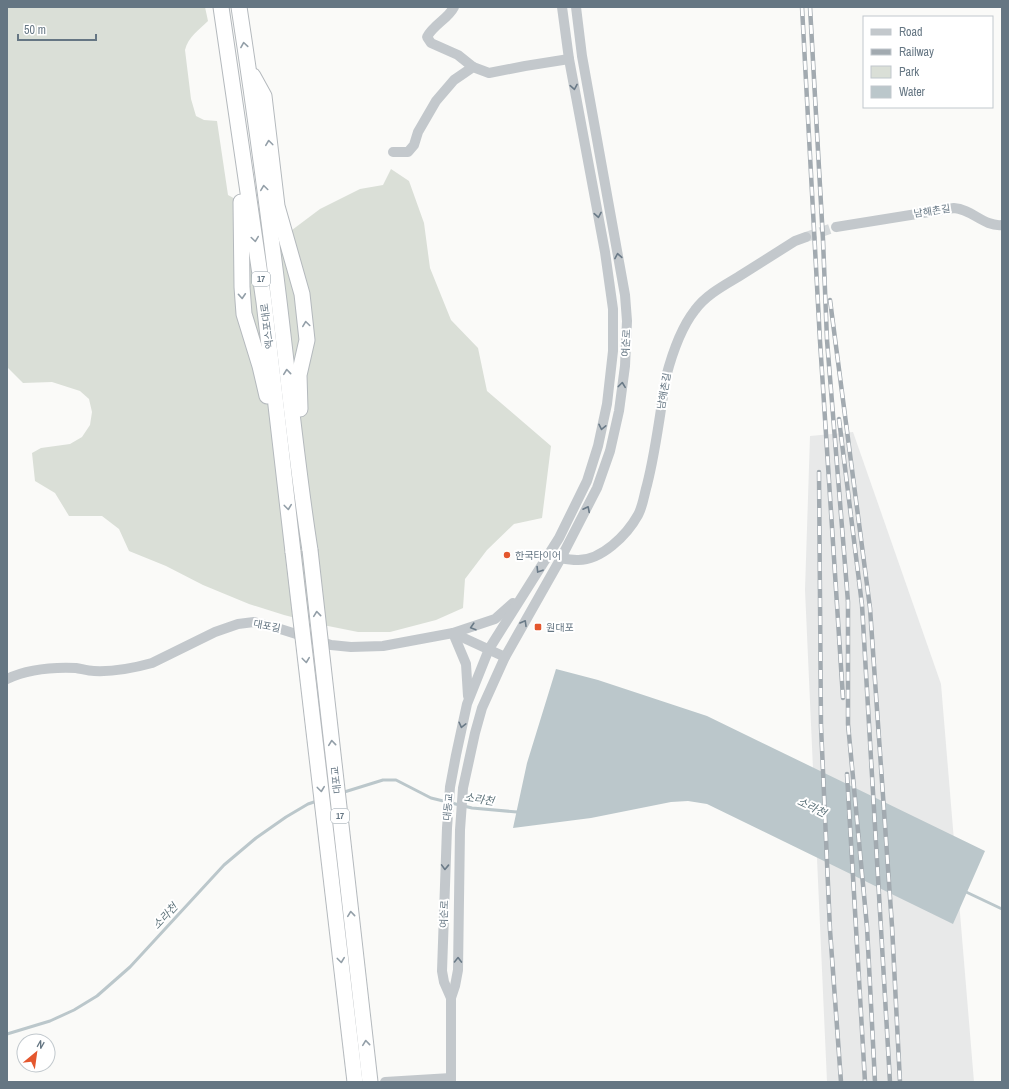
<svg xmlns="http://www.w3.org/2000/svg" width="1009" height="1089" viewBox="0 0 1009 1089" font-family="'Archivo Narrow','Noto Sans KR',sans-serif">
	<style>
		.built { fill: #e8e9e9 }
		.green { fill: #dadfd7 }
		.water { fill: #bbc7cb }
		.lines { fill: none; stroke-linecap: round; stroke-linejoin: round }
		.stream { stroke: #bbc7cb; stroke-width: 3 }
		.minor-tunnel { stroke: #d5d9db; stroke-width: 10; stroke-dasharray: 10 5; stroke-linecap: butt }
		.highway-casing { stroke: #b4b9bd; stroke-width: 17 }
		.minor { stroke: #c3c8cc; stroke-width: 10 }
		.highway { stroke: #fff; stroke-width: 15 }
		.rail-casing { stroke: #a2aab0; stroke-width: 4.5 }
		.rail { stroke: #fff; stroke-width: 3; stroke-dasharray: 9; stroke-linecap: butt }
		.highway-bridge-casing { stroke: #b4b9bd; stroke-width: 17; stroke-linecap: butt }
		.highway-bridge { stroke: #fff; stroke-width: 15 }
		.oneway { stroke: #939fa8 }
		.oneway2 { stroke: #6a7a87 }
		.poi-dot { fill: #e4572e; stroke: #fff; stroke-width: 1.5 }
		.labels { text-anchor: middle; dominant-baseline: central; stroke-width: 4; stroke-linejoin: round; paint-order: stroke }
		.shield { fill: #fff; stroke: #939fa8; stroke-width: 1 }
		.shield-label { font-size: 9px; font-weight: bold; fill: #657683 }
		.street-label { font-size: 10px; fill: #657683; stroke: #fff }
		.poi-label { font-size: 10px; fill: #657683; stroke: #fff; text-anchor: start }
		.water-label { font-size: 11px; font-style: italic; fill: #60757c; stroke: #fff }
	</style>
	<rect width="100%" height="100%" fill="#fafaf8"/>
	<polygon class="built" points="853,432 941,684 974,1082 827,1082 805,590 810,436"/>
	<path class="green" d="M7 7H205L208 21C199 30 188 37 185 50L191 99 196 116 204 120 217 121 228 195 292 230 320 209 360 189 383 185 391 169 409 181 424 223 430 268 451 320 478 348 487 391 551 446 542 518 514 524 487 550 465 579 463 608 436 620 390 632H358L323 625 284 615 249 604 203 585 166 566 129 551 119 529 102 516H69L55 493 35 481 32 453 41 448 70 444 82 437 90 425 92 412 89 399 80 391 52 382 23 383 7 367Z"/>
	<polygon class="water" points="556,669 598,680 707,716 985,851 953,924 707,804 688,801 671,802 591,818 513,828 527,763"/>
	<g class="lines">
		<g class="stream">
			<polyline points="341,793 383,780 396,780 431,798 472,808 517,812 520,811"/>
			<polyline points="964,891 1002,909"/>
			<polyline points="7,1034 50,1021 74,1010 97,996 130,967 224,865 256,838 286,817 308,804 317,801"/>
		</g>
		<polyline class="minor-tunnel" points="806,237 836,227"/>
		<g class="highway-casing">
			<g id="highway">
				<polyline points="221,7 264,302 293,552"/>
				<path d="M239 7C254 105 267 203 279 301 289 384 297 467 310 550"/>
				<polyline points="253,76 264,96 277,206 302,294 307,340 299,375 300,409"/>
				<polyline points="241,202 242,287 244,314 260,366 267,396"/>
			</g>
		</g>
		<g class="minor">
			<path d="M454 7C448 19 434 24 427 37L431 43 458 55 473 67"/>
			<polyline points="393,152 408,152 414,145 418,132 436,101 454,80 473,67 489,73 525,66 569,59"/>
			<path d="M836 227 954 208C972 209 984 227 1002 225"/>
			<path d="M561 558C566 559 572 560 577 560 601 561 627 535 638 515 643 506 644 495 647 485 656 450 660 413 666 377 672 354 680 329 695 310 706 295 723 286 738 277 757 265 776 253 795 241L806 237"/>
			<path d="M7 679C28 669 53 667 76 668 82 669 88 671 94 671 114 672 134 668 152 663L215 632 238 624 254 622 274 627 331 645 351 647 383 646 453 633 505 657"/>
			<polyline points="468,696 466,664 453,633 495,619 513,603"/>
			<polyline points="451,998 444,982 442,971 447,828 450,787 456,755 467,704 489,649 559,538 587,481 598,446 607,404 613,351 613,309 605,252 569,59 562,7"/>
			<polyline points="385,1082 451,1078"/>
			<polyline points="451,1082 451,998 455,986 458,970 460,830 463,788 475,733 482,708 505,657 561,558 597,488 610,451 619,411 625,366 627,321 625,295 582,56 576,7"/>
		</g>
		<use href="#highway" class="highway"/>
		<g class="rail-casing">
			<g id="rail">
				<polyline points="802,7 820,341 843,698"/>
				<polyline points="810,7 823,240 827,340 848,602 848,724 867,927 875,1082"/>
				<polyline points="830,300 870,608 892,926 900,1082"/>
				<polyline points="839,419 862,605 890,1082"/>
				<polyline points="819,472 821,726 830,930 841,1082"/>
				<polyline points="847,774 865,1082"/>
			</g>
		</g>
		<use href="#rail" class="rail"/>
		<g class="highway-bridge-casing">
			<g id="highway-bridge">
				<polyline points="310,550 370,1082"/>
				<polyline points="293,552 355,1082"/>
			</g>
		</g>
		<use href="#highway-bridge" class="highway-bridge"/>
	</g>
	<defs><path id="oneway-chevron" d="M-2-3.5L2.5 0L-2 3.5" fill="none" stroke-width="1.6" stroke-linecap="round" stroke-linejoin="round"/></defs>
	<g class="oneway">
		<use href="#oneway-chevron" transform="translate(244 45) rotate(-99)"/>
		<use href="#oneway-chevron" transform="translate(269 143) rotate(-97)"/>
		<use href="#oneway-chevron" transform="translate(264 188) rotate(-98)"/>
		<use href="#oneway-chevron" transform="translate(255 239) rotate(82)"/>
		<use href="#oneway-chevron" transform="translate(242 296) rotate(86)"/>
		<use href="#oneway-chevron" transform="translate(306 324) rotate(-98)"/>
		<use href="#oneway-chevron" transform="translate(287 372) rotate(-96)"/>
		<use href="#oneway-chevron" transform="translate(288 507) rotate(83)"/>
		<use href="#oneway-chevron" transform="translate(317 614) rotate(-96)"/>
		<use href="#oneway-chevron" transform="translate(306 660) rotate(83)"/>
		<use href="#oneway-chevron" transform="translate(332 743) rotate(-96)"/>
		<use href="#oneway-chevron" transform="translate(321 789) rotate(83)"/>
		<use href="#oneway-chevron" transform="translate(351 914) rotate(-96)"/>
		<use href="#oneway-chevron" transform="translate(341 960) rotate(83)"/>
		<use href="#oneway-chevron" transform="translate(366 1043) rotate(-96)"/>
	</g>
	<g class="oneway2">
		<use href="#oneway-chevron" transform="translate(574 87) rotate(80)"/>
		<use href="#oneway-chevron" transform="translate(598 215) rotate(80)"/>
		<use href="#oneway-chevron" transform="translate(618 256) rotate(-100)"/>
		<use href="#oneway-chevron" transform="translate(622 385) rotate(-83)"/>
		<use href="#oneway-chevron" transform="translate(602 427) rotate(102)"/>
		<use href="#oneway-chevron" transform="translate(587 509) rotate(-63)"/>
		<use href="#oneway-chevron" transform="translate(539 570) rotate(122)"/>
		<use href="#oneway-chevron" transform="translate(524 623) rotate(-60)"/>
		<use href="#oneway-chevron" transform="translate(473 627) rotate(163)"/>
		<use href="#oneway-chevron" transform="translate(462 725) rotate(104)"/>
		<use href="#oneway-chevron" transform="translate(445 867) rotate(92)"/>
		<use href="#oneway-chevron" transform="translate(458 960) rotate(-89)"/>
	</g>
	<g class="poi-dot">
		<circle cx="507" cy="555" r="4"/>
		<rect x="534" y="623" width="8" height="8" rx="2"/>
	</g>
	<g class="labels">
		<g class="shield">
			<rect x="252" y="272" width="18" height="14" rx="3"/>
			<rect x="331" y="809" width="18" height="14" rx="3"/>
		</g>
		<g class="shield-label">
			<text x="261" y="279">17</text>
			<text x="340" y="816">17</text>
		</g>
		<g class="street-label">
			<text transform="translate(932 211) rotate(-9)">남해촌길</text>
			<text transform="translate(267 326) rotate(-97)">엑스포대로</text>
			<text transform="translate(626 343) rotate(-87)">여순로</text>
			<text transform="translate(664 391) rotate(-80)">남해촌길</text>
			<text transform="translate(267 626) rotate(11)">대포길</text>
			<text transform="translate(336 780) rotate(-96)">대포교</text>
			<text transform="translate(448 807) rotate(-85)">대동교</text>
			<text transform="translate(444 914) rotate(-88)">여순로</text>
		</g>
		<g class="poi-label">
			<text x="515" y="555">한국타이어</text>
			<text x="546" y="627">원대포</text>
		</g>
		<g class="water-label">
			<text transform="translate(479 799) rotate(8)">소라천</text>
			<text transform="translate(812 807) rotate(26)">소라천</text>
			<text transform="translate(165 916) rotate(-47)">소라천</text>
		</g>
	</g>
	<rect width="1009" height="1089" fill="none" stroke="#657683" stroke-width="16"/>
	<rect x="863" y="16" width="130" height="92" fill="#ffffff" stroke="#c1c8cd"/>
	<rect x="871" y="29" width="20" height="6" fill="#c3c8cc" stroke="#c1c8cd"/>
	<text x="899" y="36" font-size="12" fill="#657683">Road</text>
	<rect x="871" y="49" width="20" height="6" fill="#a2aab0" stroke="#c1c8cd"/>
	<text x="899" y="56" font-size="12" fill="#657683">Railway</text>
	<rect x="871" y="66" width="20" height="12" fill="#dadfd7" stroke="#c1c8cd"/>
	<text x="899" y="76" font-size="12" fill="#657683">Park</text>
	<rect x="871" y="86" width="20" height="12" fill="#bbc7cb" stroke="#c1c8cd"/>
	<text x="899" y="96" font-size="12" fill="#657683">Water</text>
	<g transform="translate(36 1053) rotate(29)"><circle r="19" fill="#ffffff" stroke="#c1c8cd"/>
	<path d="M0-3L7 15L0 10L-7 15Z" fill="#e4572e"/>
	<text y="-6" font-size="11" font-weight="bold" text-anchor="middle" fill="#657683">N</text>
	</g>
	<path d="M18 34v6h78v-6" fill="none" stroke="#657683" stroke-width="2"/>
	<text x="24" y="34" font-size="12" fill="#657683" stroke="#ffffff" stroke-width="3" paint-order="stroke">50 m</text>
</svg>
